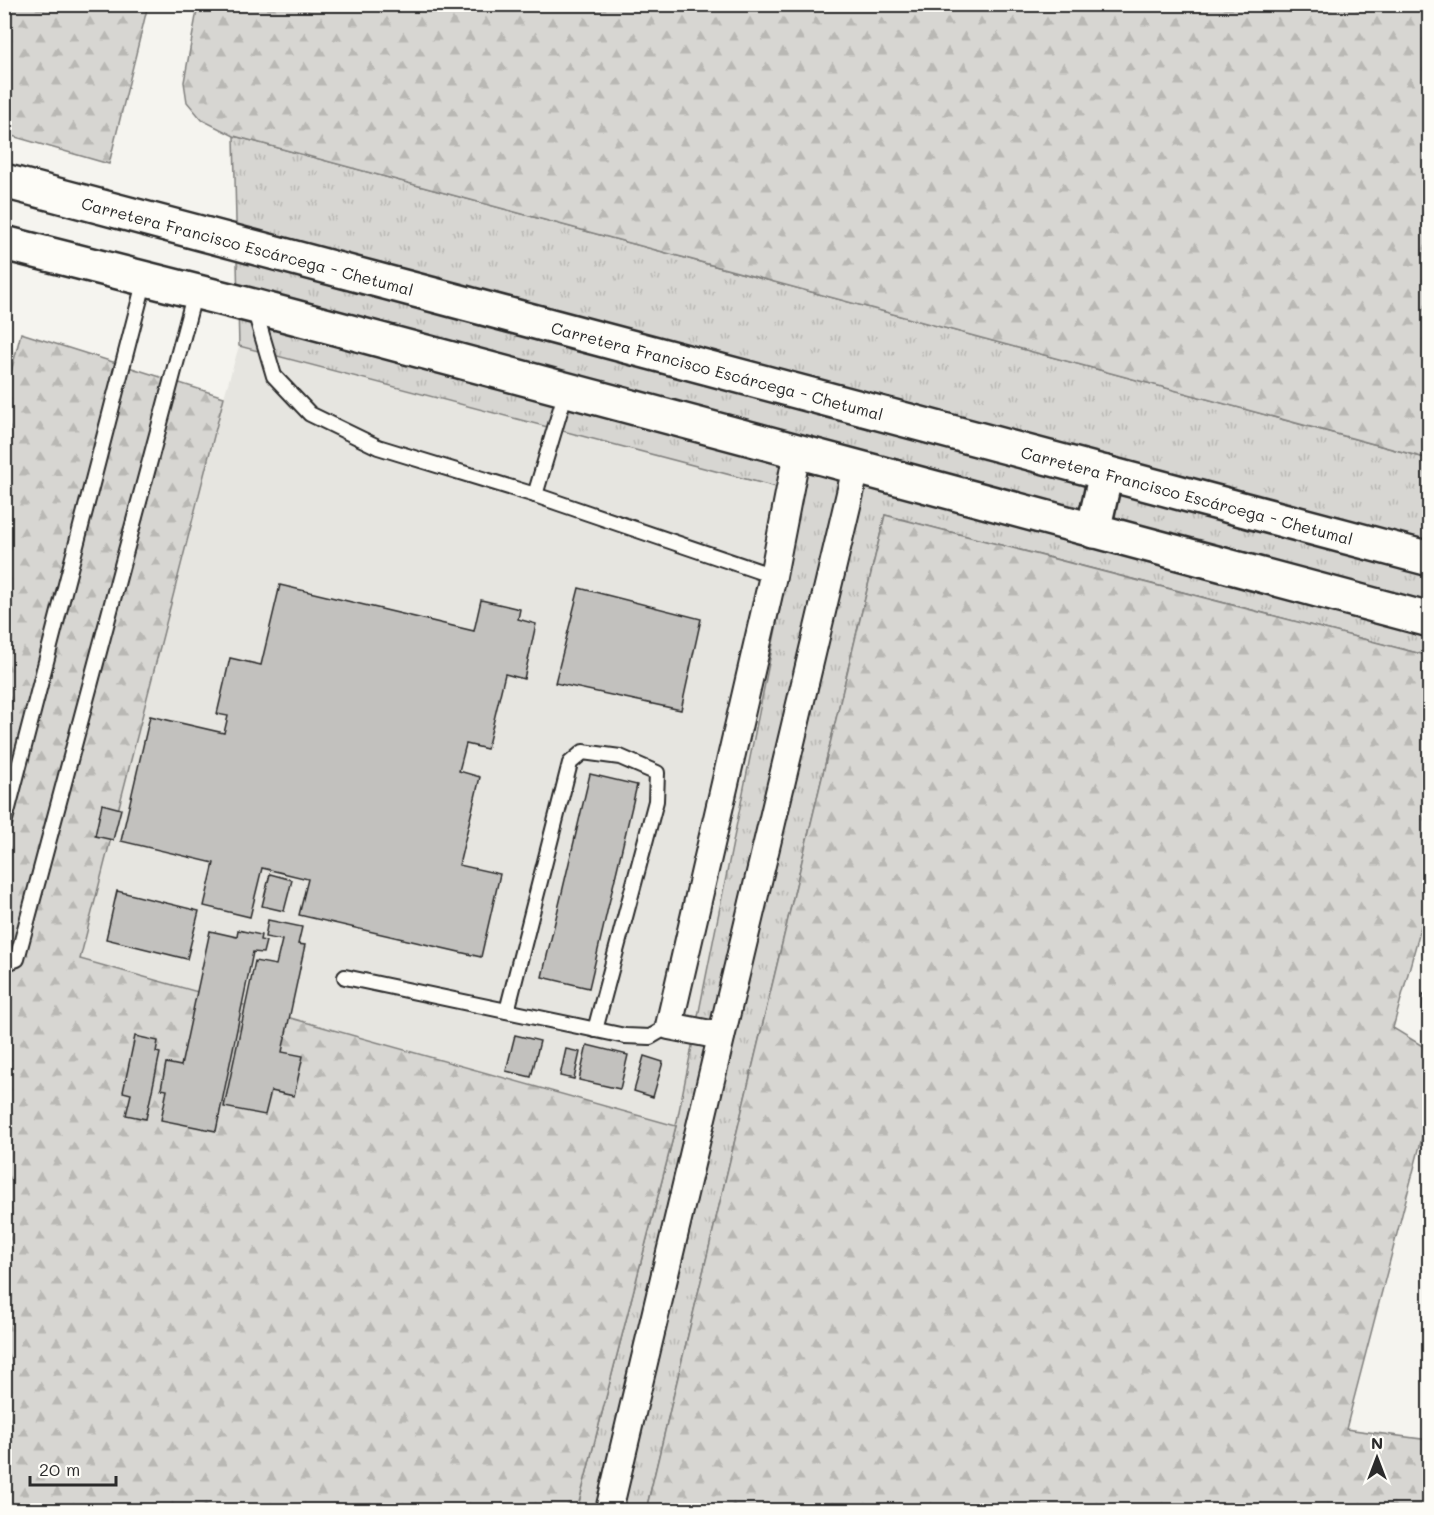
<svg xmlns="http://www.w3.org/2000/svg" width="1434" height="1515" viewBox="0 0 1434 1515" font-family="Mali,sans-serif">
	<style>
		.built { fill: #e6e5e0 }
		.grass { fill: url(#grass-tufts); stroke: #81807e; stroke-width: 1.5 }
		.forest { fill: url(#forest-firs); stroke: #81807e; stroke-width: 1.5 }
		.building { fill: #c2c1be; stroke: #2b2b2b; stroke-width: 1.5 }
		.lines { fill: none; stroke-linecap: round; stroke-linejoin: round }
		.service-casing { stroke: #2b2b2b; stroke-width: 18 }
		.minor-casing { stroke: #2b2b2b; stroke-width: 30 }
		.trunk-casing { stroke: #2b2b2b; stroke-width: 38 }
		.service { stroke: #fdfcf7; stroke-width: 14 }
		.minor { stroke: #fdfcf7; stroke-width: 26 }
		.trunk { stroke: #fdfcf7; stroke-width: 33 }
		.labels { text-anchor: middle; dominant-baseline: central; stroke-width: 5; stroke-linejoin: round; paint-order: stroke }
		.street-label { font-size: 16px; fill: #2b2b2b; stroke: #fdfcf7 }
	</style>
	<defs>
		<pattern id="grass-tufts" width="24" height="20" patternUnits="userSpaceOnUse" patternTransform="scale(1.5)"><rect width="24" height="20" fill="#d7d6d2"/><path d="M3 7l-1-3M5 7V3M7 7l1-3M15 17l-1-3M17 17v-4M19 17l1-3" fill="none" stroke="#b9b8b4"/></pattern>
		<pattern id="forest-firs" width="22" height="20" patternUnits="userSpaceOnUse" patternTransform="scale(1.5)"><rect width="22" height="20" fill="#d7d6d2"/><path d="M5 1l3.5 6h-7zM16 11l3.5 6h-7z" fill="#b9b8b4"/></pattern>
	</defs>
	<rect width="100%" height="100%" fill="#f5f4ef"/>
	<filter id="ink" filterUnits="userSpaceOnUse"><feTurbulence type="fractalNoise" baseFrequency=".0167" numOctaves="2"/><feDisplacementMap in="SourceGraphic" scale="12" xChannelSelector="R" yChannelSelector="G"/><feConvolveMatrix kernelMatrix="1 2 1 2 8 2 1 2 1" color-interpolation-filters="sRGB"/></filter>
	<g filter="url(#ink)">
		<polygon class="built" points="239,346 803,493 676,1126 80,959 224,397"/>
		<polygon class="grass" points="234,136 1429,459 1429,656 885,515 646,1510 577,1510 676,1126 803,494 239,346"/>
		<g class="forest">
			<polygon points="4,5 148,5 109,164 5,134"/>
			<polygon points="198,5 1429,5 1429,459 234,136 202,120 187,102 184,82"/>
			<polygon points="21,333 224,397 80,959 676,1126 577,1510 5,1510 4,399"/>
			<polygon points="885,515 1429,656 1429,898 1393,1028 1429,1050 1429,1111 1346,1429 1429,1440 1429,1510 646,1510"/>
		</g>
		<g class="building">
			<polygon points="280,585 474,631 481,600 520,609 518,619 536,624 524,679 505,674 487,749 466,744 459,771 480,777 459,865 500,874 481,957 299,915 308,879 262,868 250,917 204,906 214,863 121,841 150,716 224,733 228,716 217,714 230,658 261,665"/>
			<polygon points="579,588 701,619 681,710 555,683"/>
			<polygon points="590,774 637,785 589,988 542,977"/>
			<polygon points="102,804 121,809 113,840 95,836"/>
			<polygon points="270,874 292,880 284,911 262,906"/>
			<polygon points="117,891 199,911 187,959 106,939"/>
			<polygon points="268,920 302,927 298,944 305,945 282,1052 303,1056 294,1096 271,1091 265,1115 224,1107 255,961 276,965 282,940 265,937"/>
			<polygon points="238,930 261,935 260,940 266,941 263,953 253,952 216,1131 161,1120 167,1090 161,1089 166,1063 181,1066 210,931 237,937"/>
			<rect x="1423" y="994" width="7" height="22"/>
			<polygon points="515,1035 540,1041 531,1077 506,1071"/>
			<rect x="1425" y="1035" width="5" height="15"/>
			<polygon points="135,1036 158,1041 156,1052 160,1053 146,1119 126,1115 131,1094 123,1092"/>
			<polygon points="587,1045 628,1055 620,1089 579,1080"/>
			<polygon points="566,1049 580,1052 574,1079 560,1076"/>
			<polygon points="644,1056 663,1062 653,1097 634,1091"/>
		</g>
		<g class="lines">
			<g class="service-casing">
				<g id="service">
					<polyline points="254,308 274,376 310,414 378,447 535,495 773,576"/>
					<polyline points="535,495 566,391"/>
					<polyline points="4,824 145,279"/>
					<polyline points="4,964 17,959 195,292"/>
					<polyline points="345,977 625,1036 650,1037 669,1026"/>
					<polyline points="507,1011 570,763 583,752 620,757 657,773 656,801 595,1030"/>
				</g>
			</g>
			<g class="minor-casing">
				<g id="minor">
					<polyline points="721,1036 669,1026 773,576 797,452"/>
					<polyline points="609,1510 856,468"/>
				</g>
			</g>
			<g class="trunk-casing">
				<g id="trunk">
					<path id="s1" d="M4 181 1430 559"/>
					<polyline points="4,243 253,306 1430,620"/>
					<polyline points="1093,531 1106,473"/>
				</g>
			</g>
			<use href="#service" class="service"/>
			<use href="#minor" class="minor"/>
			<use href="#trunk" class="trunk"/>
		</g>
	</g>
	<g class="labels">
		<g class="street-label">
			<text stroke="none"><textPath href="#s1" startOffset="252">Carretera Francisco Escárcega - Chetumal</textPath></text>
			<text stroke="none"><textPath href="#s1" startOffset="738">Carretera Francisco Escárcega - Chetumal</textPath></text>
			<text stroke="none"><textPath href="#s1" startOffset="1224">Carretera Francisco Escárcega - Chetumal</textPath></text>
		</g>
	</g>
	<rect width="1434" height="1515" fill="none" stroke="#fdfcf7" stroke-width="24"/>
	<rect x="12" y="12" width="1410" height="1491" fill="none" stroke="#2b2b2b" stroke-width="2" filter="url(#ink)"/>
	<g transform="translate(1377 1458)" stroke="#fdfcf7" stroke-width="4.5" paint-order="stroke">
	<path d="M0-4.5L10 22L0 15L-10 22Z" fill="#2b2b2b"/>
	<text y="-9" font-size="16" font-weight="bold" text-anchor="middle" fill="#2b2b2b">N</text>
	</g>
	<path d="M30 1476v9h86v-9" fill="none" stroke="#2b2b2b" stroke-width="3"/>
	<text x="39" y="1476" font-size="18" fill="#2b2b2b" stroke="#fdfcf7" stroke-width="4.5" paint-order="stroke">20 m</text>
</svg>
